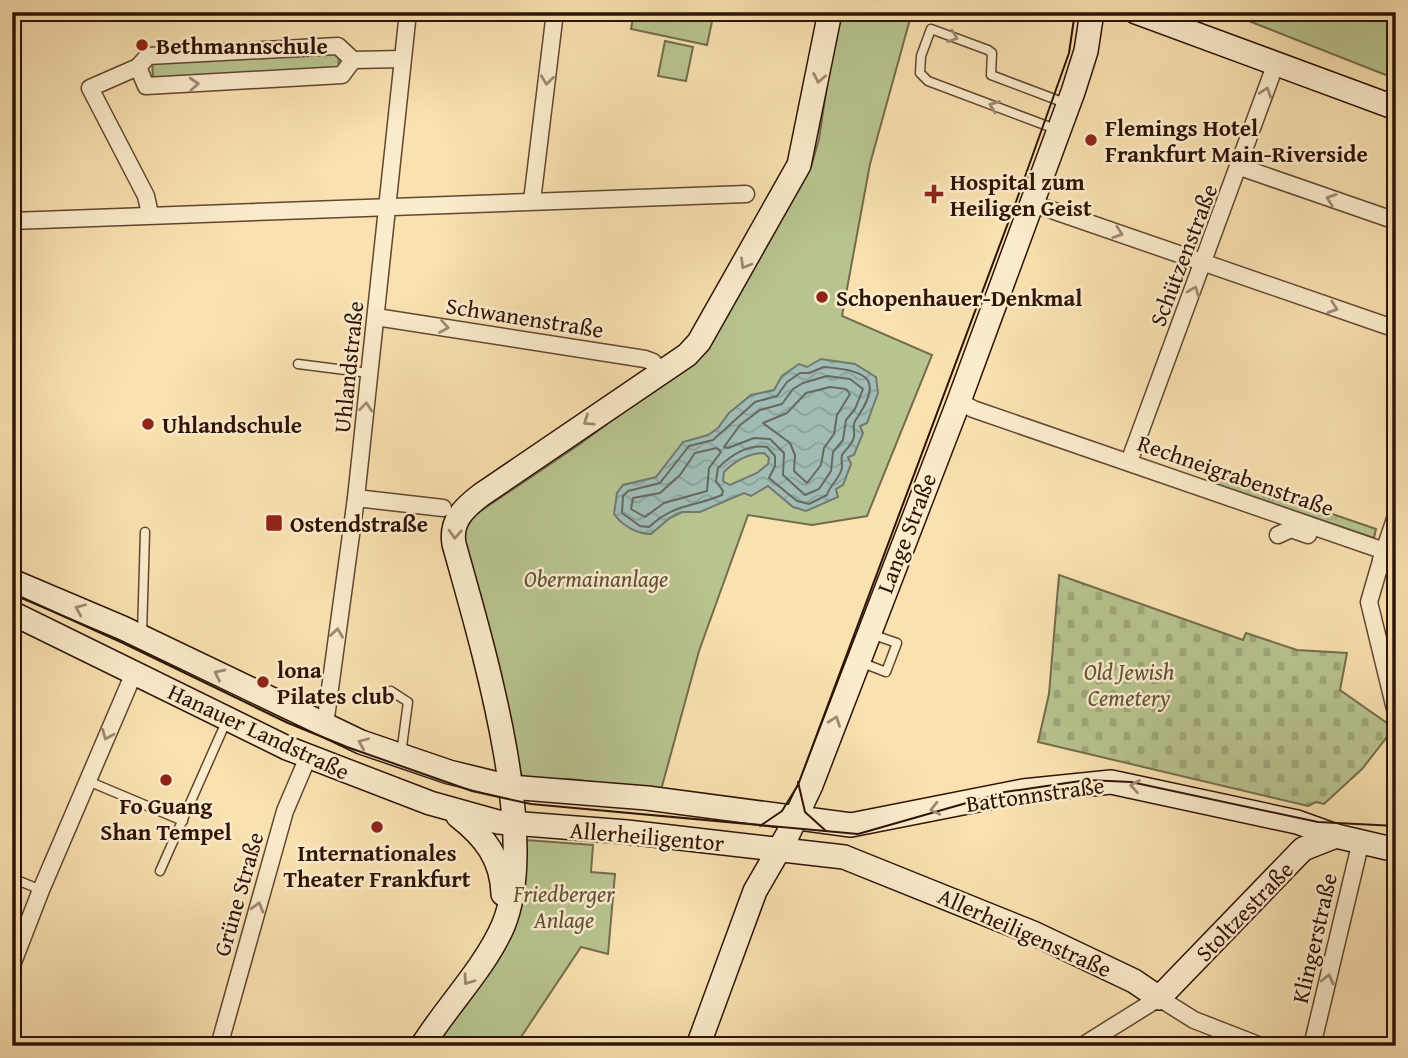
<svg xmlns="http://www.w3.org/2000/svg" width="1408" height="1058" viewBox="0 0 1408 1058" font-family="'Gentium Book Plus',serif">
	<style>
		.grass { fill: url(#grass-tufts); stroke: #736c4c; stroke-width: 2 }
		.cemetery { fill: url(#cemetery-stones); stroke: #736c4c; stroke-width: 2 }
		.park { fill: #b8c490; stroke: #736c4c; stroke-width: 2 }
		.water { fill: url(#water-waves); stroke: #72786f; stroke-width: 2; fill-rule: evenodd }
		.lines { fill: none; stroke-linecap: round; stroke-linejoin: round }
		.shore { stroke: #67685e; stroke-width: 2 }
		.lane-casing { stroke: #614631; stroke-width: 11 }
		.street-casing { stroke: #614631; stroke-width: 19 }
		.secondary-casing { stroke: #2e1307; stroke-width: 26 }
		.lane { stroke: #fbeccc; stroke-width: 8 }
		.street { stroke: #fbeccc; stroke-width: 16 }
		.secondary { stroke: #fbeccc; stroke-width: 23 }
		.tram { stroke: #2e1307; stroke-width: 2 }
		.oneway { stroke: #9f8a73 }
		.poi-dot { fill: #8f2418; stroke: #fbeccc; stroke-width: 2.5 }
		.labels { text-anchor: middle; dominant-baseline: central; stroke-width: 5; stroke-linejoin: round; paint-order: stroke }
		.poi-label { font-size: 23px; font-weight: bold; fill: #2e1307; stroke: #fbeccc; text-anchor: start }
		.street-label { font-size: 23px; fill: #2e1307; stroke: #fbeccc }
		.park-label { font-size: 23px; font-style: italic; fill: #5e5137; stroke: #fbeccc }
	</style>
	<defs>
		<pattern id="grass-tufts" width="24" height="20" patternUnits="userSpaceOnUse" patternTransform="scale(1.75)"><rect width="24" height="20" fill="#b8c490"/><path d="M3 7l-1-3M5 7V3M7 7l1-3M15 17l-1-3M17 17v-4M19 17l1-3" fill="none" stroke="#9ea87b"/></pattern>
		<pattern id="cemetery-stones" width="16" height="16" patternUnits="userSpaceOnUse" patternTransform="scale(1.75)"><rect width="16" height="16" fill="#b8c490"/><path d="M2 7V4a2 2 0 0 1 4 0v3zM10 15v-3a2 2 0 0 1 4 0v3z" fill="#9ea87b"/></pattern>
		<pattern id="water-waves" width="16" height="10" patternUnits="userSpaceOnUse" patternTransform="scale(1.75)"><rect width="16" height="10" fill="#a0bcb4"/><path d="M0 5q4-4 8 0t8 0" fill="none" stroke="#8aa199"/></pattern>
	</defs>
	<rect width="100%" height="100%" fill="#f9e1b0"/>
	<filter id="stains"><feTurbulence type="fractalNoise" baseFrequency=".00286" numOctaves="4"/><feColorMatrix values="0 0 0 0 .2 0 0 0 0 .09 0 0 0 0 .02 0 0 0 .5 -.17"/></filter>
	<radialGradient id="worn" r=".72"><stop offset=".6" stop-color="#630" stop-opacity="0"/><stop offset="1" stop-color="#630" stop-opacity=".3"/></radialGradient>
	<polygon class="grass" points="1213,473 1376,529 1374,538 1210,482"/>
	<polygon class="cemetery" points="1059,575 1243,640 1246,633 1297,650 1347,653 1340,690 1394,728 1362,769 1324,804 1316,802 1308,806 1038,742 1049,694"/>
	<g class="park">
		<polygon points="634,12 714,12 707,45 631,29"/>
		<polygon points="838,12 912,12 870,164 842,316 932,355 867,516 812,525 748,515 699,651 661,790 569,779 528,779 522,777 467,562 463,530 473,516 580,444 693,360 811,167 819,139"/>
		<polygon points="1226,12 1396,12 1396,79"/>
		<polygon points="665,41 693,47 686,81 658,76"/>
		<polygon points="338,51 339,68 153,78 152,61"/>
		<polygon points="526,840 593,845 591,872 615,874 608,954 581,947 515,1046 433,1046 475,985"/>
	</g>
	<path class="water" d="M821 359 855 364 876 377 878 393 867 423 860 426 863 433 854 455 848 457 851 464 843 485 836 489 838 497 806 511 793 507 768 486 751 496 744 493 700 512H682L670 518 651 534C636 534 622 525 614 514L617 493 623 485 656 477 683 442 708 435 718 428 729 413 751 395 774 390 782 376 799 364 807 367ZM764 453 769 458 768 464 757 473 730 485 723 481 724 472C735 461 748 453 764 453Z"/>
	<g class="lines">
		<g class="shore">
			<path d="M824 367C871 371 883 380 855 421 852 427 855 432 854 437 852 446 846 448 842 455 841 459 842 463 842 467 841 478 830 484 827 495L809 504 797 501 769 478 775 466V456L767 447C748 444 731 455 718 468L716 481 723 491 722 495C691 508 675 503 649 527L640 526 622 513 623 496 628 491 660 483 689 446 713 440 755 402 777 396 787 382 800 373H809Z"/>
			<polygon points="827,376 850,379 863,389 855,409 846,420 843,440 833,452 831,471 819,489 805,495 783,475 784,453 770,439 754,438 728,448 724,447 740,425 760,410 782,404 793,389 803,383"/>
			<polygon points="830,387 846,389 850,394 837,415 834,434 824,448 821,465 807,483 794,471 795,455 790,443 763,423 787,413 806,393"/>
			<polygon points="717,448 721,452 709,468 707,491 664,503 645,517 631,509 633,498 660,493 680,475 695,453"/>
		</g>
		<g class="lane-casing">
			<g id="lane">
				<polyline points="1058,130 928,81 920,73 921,56 931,29 988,50 992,53 991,75 1065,103"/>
				<polyline points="298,364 369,373"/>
				<polyline points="142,634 145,532"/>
				<polyline points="860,662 886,672 897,643 871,634"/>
				<polyline points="391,691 408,702 401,754"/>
				<polyline points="88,781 183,821"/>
				<polyline points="160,871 226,722"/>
				<polyline points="12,878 41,890"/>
			</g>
		</g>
		<g class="street-casing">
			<g id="street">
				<polyline points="138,67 146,86 342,75 353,60"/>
				<polyline points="1240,167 1396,221"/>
				<polyline points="532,201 555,12"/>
				<polyline points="1031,203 1396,329"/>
				<polyline points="150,214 146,196 90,88 138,67 148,56 338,46 353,60 402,59"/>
				<polyline points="12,221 746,194"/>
				<polyline points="376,317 645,359 653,362 661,372"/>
				<polyline points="959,401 973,409 1396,555"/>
				<polyline points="1129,462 1276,63"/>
				<polyline points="356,498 443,508"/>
				<polyline points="1278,535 1291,529 1308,535"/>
				<polyline points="1381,560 1396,516"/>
				<polyline points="1381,561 1369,602 1396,713"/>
				<polyline points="325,725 356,498 408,12"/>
				<polyline points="12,965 41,890 134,673"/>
				<polyline points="219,1046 285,811 308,757"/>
				<polyline points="1082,1046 1159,998 1194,1020 1261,1046"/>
				<polyline points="1312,1046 1361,841"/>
			</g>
		</g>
		<g class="secondary-casing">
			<g id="secondary">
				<polyline points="1136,12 1396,108"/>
				<polyline points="12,581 123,628 361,742 449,772 510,787 647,798 851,825 1023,791 1111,782 1297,822 1336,836 1396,850"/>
				<polyline points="12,613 287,748 430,803 498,822 627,832 844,857 1033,933 1134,981 1159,998 1303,849 1336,836"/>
				<path d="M458 816C485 837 502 859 503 894"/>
				<path d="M422 1046C447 1006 484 969 503 926 541 836 480 638 454 544 450 521 464 508 481 495L687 355 699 342 799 165 830 12"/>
				<polyline points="698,1046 755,891 788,834 811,785 959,401 1073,92 1086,51 1092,12"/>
			</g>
		</g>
		<use href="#lane" class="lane"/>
		<use href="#street" class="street"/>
		<use href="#secondary" class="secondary"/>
		<g class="tram">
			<polyline points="12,593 123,643 288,723 347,747 472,791 531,804 858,834 1005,792 1087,780 1131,782 1318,822 1396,826"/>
			<polyline points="798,782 805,812 826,831"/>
			<polyline points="760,826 782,811 798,785 1017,199 1069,53 1075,12"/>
		</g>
	</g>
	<defs><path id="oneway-chevron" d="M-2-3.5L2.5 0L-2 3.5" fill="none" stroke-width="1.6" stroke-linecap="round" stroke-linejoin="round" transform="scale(1.75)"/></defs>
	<g class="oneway">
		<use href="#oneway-chevron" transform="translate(953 37) rotate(20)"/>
		<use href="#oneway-chevron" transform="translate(819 78) rotate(101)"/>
		<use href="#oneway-chevron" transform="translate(547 80) rotate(97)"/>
		<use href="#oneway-chevron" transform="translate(194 84) rotate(-3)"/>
		<use href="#oneway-chevron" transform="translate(1266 92) rotate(-71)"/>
		<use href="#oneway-chevron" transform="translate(994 106) rotate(-159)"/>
		<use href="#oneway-chevron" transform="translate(1331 199) rotate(-161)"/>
		<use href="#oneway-chevron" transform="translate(1118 233) rotate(19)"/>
		<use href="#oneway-chevron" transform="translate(745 264) rotate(120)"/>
		<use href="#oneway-chevron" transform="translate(1194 291) rotate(-69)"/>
		<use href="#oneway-chevron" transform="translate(1333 308) rotate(19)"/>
		<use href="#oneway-chevron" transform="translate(444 327) rotate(9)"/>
		<use href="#oneway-chevron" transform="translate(366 407) rotate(-84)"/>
		<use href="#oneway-chevron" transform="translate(588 421) rotate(146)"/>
		<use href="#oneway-chevron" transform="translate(455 534) rotate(93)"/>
		<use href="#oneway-chevron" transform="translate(80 609) rotate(-157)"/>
		<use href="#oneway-chevron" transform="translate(337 633) rotate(-82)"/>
		<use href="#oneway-chevron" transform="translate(219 674) rotate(-154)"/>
		<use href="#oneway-chevron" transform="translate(835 721) rotate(-70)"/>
		<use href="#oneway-chevron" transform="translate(107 735) rotate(113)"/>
		<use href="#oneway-chevron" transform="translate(363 743) rotate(-157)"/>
		<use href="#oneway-chevron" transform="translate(1135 786) rotate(-170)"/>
		<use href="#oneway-chevron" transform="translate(935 809) rotate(167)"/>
		<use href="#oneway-chevron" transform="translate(258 907) rotate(-74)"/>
		<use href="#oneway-chevron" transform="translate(1328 979) rotate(-77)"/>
		<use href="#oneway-chevron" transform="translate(468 980) rotate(126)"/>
	</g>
	<g class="poi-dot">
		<circle cx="142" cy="45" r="7"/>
		<circle cx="1091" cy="140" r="7"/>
		<path d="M930.5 183.5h7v7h7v7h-7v7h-7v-7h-7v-7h7z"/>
		<circle cx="822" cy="297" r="7"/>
		<circle cx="148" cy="424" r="7"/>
		<rect x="265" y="514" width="18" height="18" rx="3.5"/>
		<circle cx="263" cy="682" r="7"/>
		<circle cx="166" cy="780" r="7"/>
		<circle cx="377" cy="827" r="7"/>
	</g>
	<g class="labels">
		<g class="poi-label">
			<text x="156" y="45">Bethmannschule</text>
			<text x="1105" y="127">Flemings Hotel<tspan x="1105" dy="26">Frankfurt Main-Riverside</tspan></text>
			<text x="950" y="181">Hospital zum<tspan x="950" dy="26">Heiligen Geist</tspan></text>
			<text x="836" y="297">Schopenhauer-Denkmal</text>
			<text x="162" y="424">Uhlandschule</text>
			<text x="290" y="523">Ostendstraße</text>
			<text x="277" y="669">lona<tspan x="277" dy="26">Pilates club</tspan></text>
			<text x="166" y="805" text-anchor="middle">Fo Guang<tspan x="166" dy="26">Shan Tempel</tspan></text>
			<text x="377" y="852" text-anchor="middle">Internationales<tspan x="377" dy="26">Theater Frankfurt</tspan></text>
		</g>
		<g class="street-label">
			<text transform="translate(1183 255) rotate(-69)">Schützenstraße</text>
			<text transform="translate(525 317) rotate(9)">Schwanenstraße</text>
			<text transform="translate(348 367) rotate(-84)">Uhlandstraße</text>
			<text transform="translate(1236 475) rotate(19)">Rechneigrabenstraße</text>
			<text transform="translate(906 533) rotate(-69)">Lange Straße</text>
			<text transform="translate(259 731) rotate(25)">Hanauer Landstraße</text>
			<text transform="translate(1035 794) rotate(-8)">Battonnstraße</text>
			<text transform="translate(647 836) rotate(5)">Allerheiligentor</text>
			<text transform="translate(238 894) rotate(-74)">Grüne Straße</text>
			<text transform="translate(1244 911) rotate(-46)">Stoltzestraße</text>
			<text transform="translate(1025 932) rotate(24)">Allerheiligenstraße</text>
			<text transform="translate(1314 938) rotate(-77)">Klingerstraße</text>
		</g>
		<g class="park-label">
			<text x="596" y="578">Obermainanlage</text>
			<text x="1129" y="671">Old Jewish<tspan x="1129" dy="26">Cemetery</tspan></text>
			<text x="564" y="893">Friedberger<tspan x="564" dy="26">Anlage</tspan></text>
		</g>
	</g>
	<rect width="1408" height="1058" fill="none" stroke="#f9e1b0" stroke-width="42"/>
	<rect x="14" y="14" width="1380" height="1030" fill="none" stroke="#2e1307" stroke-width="3.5"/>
	<rect x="21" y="21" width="1366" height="1016" fill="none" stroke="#2e1307" stroke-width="2"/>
	<rect width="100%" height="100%" filter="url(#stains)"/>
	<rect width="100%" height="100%" fill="url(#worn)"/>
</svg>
